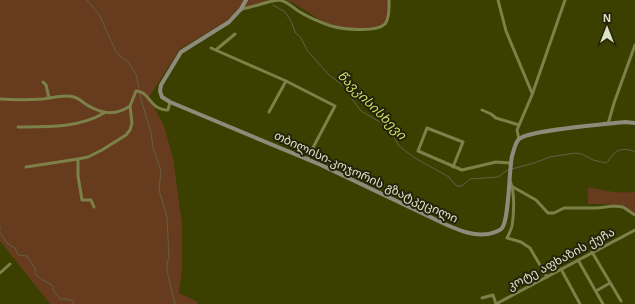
<svg xmlns="http://www.w3.org/2000/svg" width="635" height="304" viewBox="0 0 635 304" font-family="Arial,'Noto Sans Georgian',sans-serif">
	<style>
		.green { fill: #673b1d }
		.lines { fill: none; stroke-linecap: round; stroke-linejoin: round }
		.stream { stroke: #606246; stroke-width: 1 }
		.street { stroke: #7b8148; stroke-width: 3 }
		.secondary { stroke: #8d8c7b; stroke-width: 4 }
		.labels { text-anchor: middle; dominant-baseline: central; stroke-width: 4; stroke-linejoin: round; paint-order: stroke }
		.street-label { font-size: 12px; fill: #dfe3c5; stroke: #22240c }
		.water-label { font-size: 13px; font-style: italic; fill: #d3de66; stroke: #22240c }
	</style>
	<rect width="100%" height="100%" fill="#3b3f00"/>
	<g class="green">
		<polygon points="0,0 269,0 248,8 180,49 149,97 164,126 173,158 182,224 182,270 179,293 198,302 197,304 50,304 0,241"/>
		<path d="M286 0H388C388 7 389 19 384 24 374 32 340 29 329 24 314 18 302 6 286 0Z"/>
		<path d="M588 187C603 190 620 195 635 191V213C620 203 605 204 588 204Z"/>
	</g>
	<g class="lines">
		<g class="stream">
			<polyline points="87,0 100,16 115,50 120,56 128,62 136,74 139,88"/>
			<polyline points="273,5 285,12 291,21 295,32 301,38 307,50 328,74 345,87 352,99 361,111 380,122 395,139 399,146 415,158 449,177 451,180 457,186 462,186 470,179 498,177 509,169"/>
			<polyline points="139,92 151,133 153,148 161,171 159,190 167,217 169,258 167,263 167,271 175,304"/>
			<path d="M512 169 534 163 550 157 576 153 582 154 593 160 606 163C609 161 609 159 612 156 617 148 628 148 635 152"/>
			<polyline points="0,227 0,231"/>
			<polyline points="0,233 7,243 15,248 18,255 27,256 35,268 35,273 38,277 53,286 53,290 60,299 67,299 73,301 74,304"/>
		</g>
		<g class="street">
			<path d="M279 0C290 2 292 8 300 12 309 18 320 22 331 26 342 29 376 33 385 24 390 18 389 7 389 0"/>
			<polyline points="498,0 506,31 532,93"/>
			<path d="M241 9C254 7 265 2 278 0"/>
			<polyline points="211,48 286,81"/>
			<polyline points="217,49 235,34"/>
			<polyline points="43,82 46,85 49,98"/>
			<path d="M0 99C15 100 29 100 43 99 52 98 65 94 74 97 78 98 83 102 87 105 102 114 115 116 130 106L136 91C150 91 149 110 168 110L170 102"/>
			<polyline points="482,110 491,114 496,118 519,125"/>
			<polyline points="269,112 286,81 335,106 307,159"/>
			<polyline points="608,124 614,103 635,45"/>
			<path d="M18 127C47 127 79 128 104 113"/>
			<polyline points="519,139 517,130 532,95 565,0"/>
			<polyline points="78,159 78,176 82,200 91,200 94,207"/>
			<polyline points="26,167 78,159 88,157 102,150 126,135 130,130 132,123 130,106"/>
			<polyline points="453,167 463,142 427,128 418,151 462,170 496,162 511,163"/>
			<path d="M510 181C515 191 514 214 512 226 511 230 509 234 507 238L521 242 530 248 547 277"/>
			<polyline points="513,187 536,200 548,213 554,213 564,208 597,208 614,206 623,207 635,215"/>
			<polyline points="592,252 621,301"/>
			<polyline points="578,260 603,304"/>
			<polyline points="561,269 580,304"/>
			<polyline points="0,273 10,264"/>
			<polyline points="596,291 610,283"/>
			<polyline points="482,298 493,295 496,304"/>
			<polyline points="496,304 635,230"/>
		</g>
		<path class="secondary" d="M246 0 241 9 229 22 181 52 161 85 160 91 162 97 170 102 321 165 447 225C461 231 473 236 488 234 493 233 499 232 502 228 509 221 509 170 512 156 514 150 515 143 519 139 529 130 607 124 625 122L635 123"/>
	</g>
	<g class="labels">
		<g class="street-label">
			<text transform="translate(366 177) rotate(25)">თბილისი-კოჯორის გზატკეცილი</text>
			<text transform="translate(561 259) rotate(-28)">კოტე აფხაზის ქუჩა</text>
		</g>
		<g class="water-label">
			<text transform="translate(372 105) rotate(45)">წავკისისხევი</text>
		</g>
	</g>
	<g transform="translate(607 28)" stroke="#22240c" stroke-width="3" paint-order="stroke">
	<path d="M0-3L7 15L0 10L-7 15Z" fill="#dfe3c5"/>
	<text y="-6" font-size="11" font-weight="bold" text-anchor="middle" fill="#dfe3c5">N</text>
	</g>
</svg>
